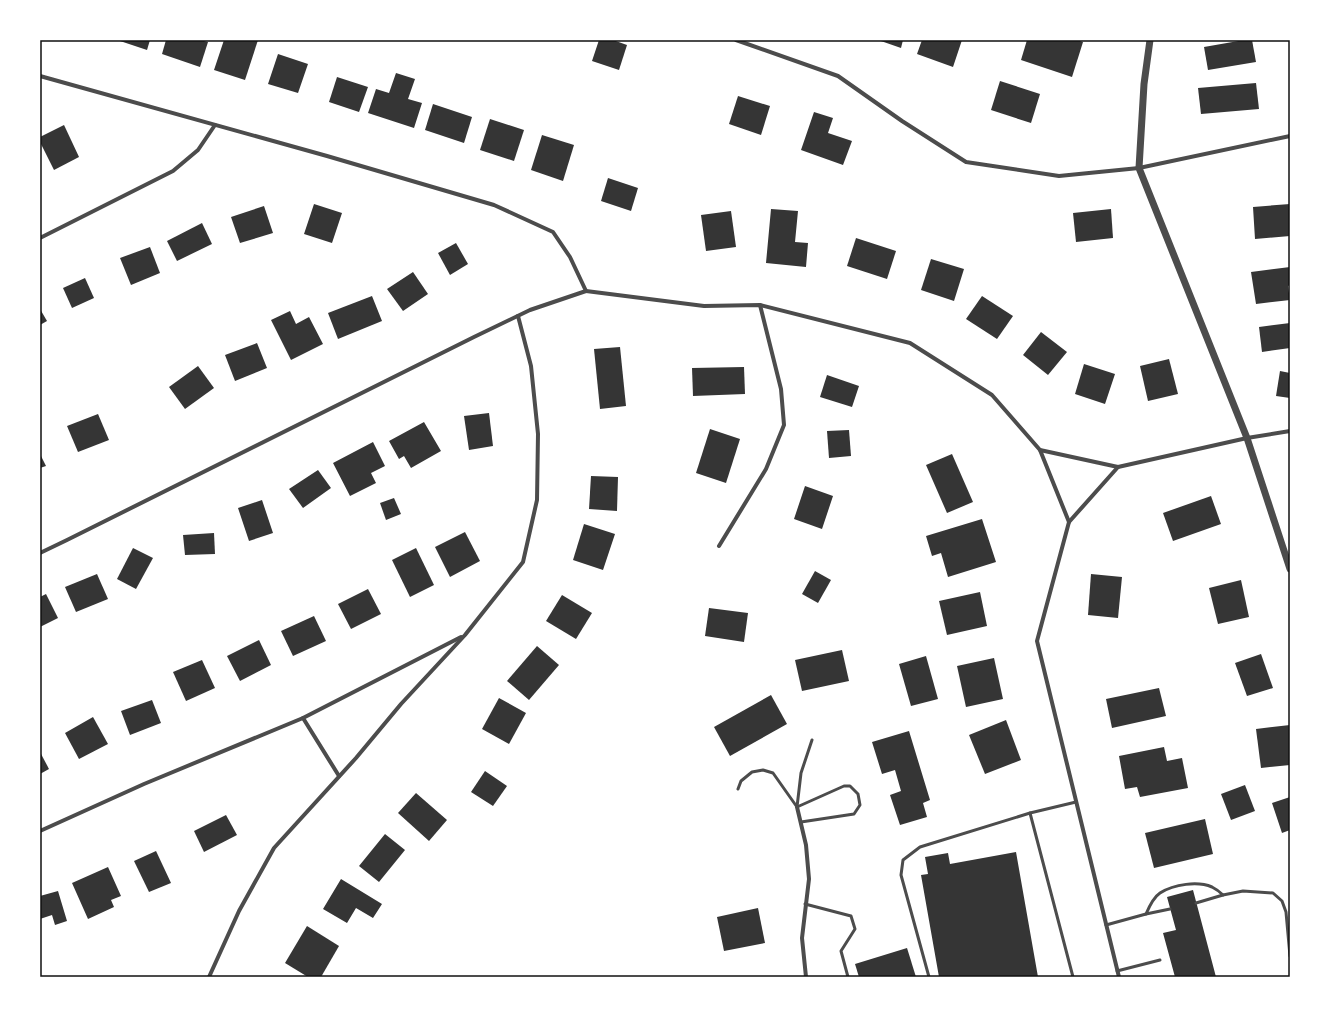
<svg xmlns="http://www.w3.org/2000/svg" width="1330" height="1017" viewBox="0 0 1330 1017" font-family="Helvetica,sans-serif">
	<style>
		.building { fill: #353535 }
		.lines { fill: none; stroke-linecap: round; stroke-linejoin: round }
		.service { stroke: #4c4c4c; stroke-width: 3 }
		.minor { stroke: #4c4c4c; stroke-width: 4 }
		.tertiary { stroke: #4c4c4c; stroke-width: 7 }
		.neatline { fill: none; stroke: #111; stroke-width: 1.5 }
	</style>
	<rect width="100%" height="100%" fill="#fff"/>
	<g class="building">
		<polygon points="117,40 150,40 147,50"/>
		<polygon points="166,40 200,40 208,42 200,67 162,54"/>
		<polygon points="224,40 258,40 245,80 214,70"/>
		<polygon points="599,40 613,40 627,45 619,70 592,61"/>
		<polygon points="878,40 903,40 901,48"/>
		<polygon points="922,40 962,40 953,67 917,54"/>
		<polygon points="1027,40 1077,40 1083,42 1072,77 1021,60"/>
		<polygon points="1244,40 1252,40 1256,62 1208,70 1204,47"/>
		<polygon points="278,54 308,64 298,93 268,84"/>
		<polygon points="396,73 415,79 408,99 422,103 414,128 368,113 376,89 389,93"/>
		<polygon points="337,77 368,87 359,112 329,102"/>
		<polygon points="1000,81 1040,94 1031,123 991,110"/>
		<polygon points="1256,83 1259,109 1201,114 1198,88"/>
		<polygon points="738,96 770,106 761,135 729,124"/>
		<polygon points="433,104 472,117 464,143 425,130"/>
		<polygon points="814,112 833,118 828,133 852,141 843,165 801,150"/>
		<polygon points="490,119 524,130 514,161 480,150"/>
		<polygon points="64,125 79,157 54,170 40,142 40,137"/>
		<polygon points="542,135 574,145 563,181 531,170"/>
		<polygon points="608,178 638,188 631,211 601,201"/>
		<polygon points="314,204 342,213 332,243 304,234"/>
		<polygon points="1290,204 1290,236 1255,239 1253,207"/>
		<polygon points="264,206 273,233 240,243 231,217"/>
		<polygon points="771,209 798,211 795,242 808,243 806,267 766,263"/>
		<polygon points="1111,209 1113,238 1076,242 1073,213"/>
		<polygon points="731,211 736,247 706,251 701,215"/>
		<polygon points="202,223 212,244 177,261 167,241"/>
		<polygon points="856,238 896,251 887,279 847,266"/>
		<polygon points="456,243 468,264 450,275 438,253"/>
		<polygon points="150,247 160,273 131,285 120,258"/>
		<polygon points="931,259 964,269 954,301 921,290"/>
		<polygon points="1290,267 1290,285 1288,286 1290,300 1256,304 1251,272"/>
		<polygon points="413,272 428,294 403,311 387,289"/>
		<polygon points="85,278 94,298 72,308 63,288"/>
		<polygon points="372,296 382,321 338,339 328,313"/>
		<polygon points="982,296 1013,316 997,339 966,319"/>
		<polygon points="40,309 47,321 40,325"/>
		<polygon points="290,311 296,324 309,317 323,344 291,360 271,320"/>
		<polygon points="1290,323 1290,348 1262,352 1259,327"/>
		<polygon points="1041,332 1067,352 1048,375 1023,355"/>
		<polygon points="257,343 267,368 235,381 225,355"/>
		<polygon points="620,347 626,406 600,409 594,349"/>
		<polygon points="1169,359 1178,394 1148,401 1140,366"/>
		<polygon points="1084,364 1115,374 1105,404 1075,394"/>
		<polygon points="198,366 214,388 185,409 169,387"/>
		<polygon points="744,367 745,394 693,396 692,368"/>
		<polygon points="1280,371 1290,373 1290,398 1276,396"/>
		<polygon points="827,375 859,386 852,407 820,397"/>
		<polygon points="489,413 493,446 469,450 464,416"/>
		<polygon points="98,414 109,440 78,452 67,426"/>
		<polygon points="424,422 441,451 411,468 404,456 399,459 389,441"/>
		<polygon points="710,429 740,439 726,483 696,473"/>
		<polygon points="849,430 851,456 829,458 827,431"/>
		<polygon points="373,442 385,466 371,473 376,483 350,496 333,463"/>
		<polygon points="40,454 46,466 40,468"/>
		<polygon points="952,454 973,502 947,513 926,465"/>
		<polygon points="318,470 331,488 303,508 289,489"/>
		<polygon points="591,476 618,477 617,511 589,509"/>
		<polygon points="805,486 833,496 822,529 794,519"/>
		<polygon points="1211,496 1221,524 1173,541 1163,513"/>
		<polygon points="394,498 401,514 386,520 380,503"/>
		<polygon points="262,500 273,533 249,541 238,508"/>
		<polygon points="982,519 996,562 948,577 941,553 932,556 926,536"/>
		<polygon points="584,524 615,534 603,570 573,560"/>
		<polygon points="465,532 480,561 450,577 435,547"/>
		<polygon points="214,533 215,554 185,555 183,535"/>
		<polygon points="133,548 153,558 136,589 117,579"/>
		<polygon points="416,548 434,585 410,597 392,560"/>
		<polygon points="815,571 831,580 818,603 802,594"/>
		<polygon points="97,574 108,599 76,612 65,587"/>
		<polygon points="1091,574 1122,577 1118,618 1088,615"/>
		<polygon points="1241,580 1249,617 1218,624 1209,588"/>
		<polygon points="368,589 381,614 351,629 338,604"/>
		<polygon points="980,592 987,626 947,635 939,601"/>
		<polygon points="46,594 58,618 40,627 40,597"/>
		<polygon points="562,595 592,613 576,639 546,621"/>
		<polygon points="709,608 748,613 744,642 705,636"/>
		<polygon points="314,616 326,641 293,656 281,631"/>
		<polygon points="259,640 271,665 240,681 227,656"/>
		<polygon points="537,646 559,665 529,700 507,681"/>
		<polygon points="842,650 849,681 802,691 795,660"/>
		<polygon points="1261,654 1273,688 1247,696 1235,663"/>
		<polygon points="926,656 938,699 911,706 899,664"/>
		<polygon points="994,658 1003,699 966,707 957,666"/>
		<polygon points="202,660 215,688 186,701 173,672"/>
		<polygon points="1159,688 1166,716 1112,728 1106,699"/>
		<polygon points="771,695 787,724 730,756 714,727"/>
		<polygon points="499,698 526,713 509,744 482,729"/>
		<polygon points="152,700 161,723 130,735 121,711"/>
		<polygon points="93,717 108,744 79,759 65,733"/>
		<polygon points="1006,720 1021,760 985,774 969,735"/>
		<polygon points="1290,725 1290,765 1261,768 1256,729"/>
		<polygon points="909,731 930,800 923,803 927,817 900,825 890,795 901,791 895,770 882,774 872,742"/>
		<polygon points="1164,747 1167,761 1182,758 1188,788 1140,797 1137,787 1125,789 1119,756"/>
		<polygon points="40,752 49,769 40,774"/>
		<polygon points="485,771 507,786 493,806 471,792"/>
		<polygon points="1245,785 1255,811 1231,820 1221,794"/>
		<polygon points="416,793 447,820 429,841 398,813"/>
		<polygon points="1290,797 1290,830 1282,833 1272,803"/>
		<polygon points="226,815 237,835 204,852 194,831"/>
		<polygon points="1205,819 1213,854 1154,868 1145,833"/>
		<polygon points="385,834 405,850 379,882 359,866"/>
		<polygon points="156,851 171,883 149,892 134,861"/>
		<polygon points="1016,852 1038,977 939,977 921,875 928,874 925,857 948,853 950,864"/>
		<polygon points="108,867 121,896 111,900 114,907 88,919 72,883"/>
		<polygon points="341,879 382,904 373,918 356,908 347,923 323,909"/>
		<polygon points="1193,890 1216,977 1175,977 1163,933 1176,930 1167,897"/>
		<polygon points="58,891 67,921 55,925 52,915 40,919 40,896"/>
		<polygon points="758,908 765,943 724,951 717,917"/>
		<polygon points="307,926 339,946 321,977 308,977 285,963"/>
		<polygon points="907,948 916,977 859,977 855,964"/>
	</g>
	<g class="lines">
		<g class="service">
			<polyline points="738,789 741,781 752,772 763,770 773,773 797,807"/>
			<polyline points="797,807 844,786 850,786 858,794 860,805 854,814 801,822"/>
			<polyline points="797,807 801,773 812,740"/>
			<polyline points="1030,813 1073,977"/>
			<polyline points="1196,903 1223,895"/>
			<polyline points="805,904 851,916 855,929 841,951 848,977"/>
			<polyline points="1146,914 1170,909"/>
			<path d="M1106 925 1146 914C1149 907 1154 897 1160 893 1174 884 1198 881 1212 887 1216 889 1220 892 1223 895L1243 891 1273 893 1282 901 1286 912 1290 956"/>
			<polyline points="1117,971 1160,960"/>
			<polyline points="929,977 901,875 903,860 920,847 1030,813 1076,802"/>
		</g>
		<g class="minor">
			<polyline points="736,40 838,76 902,121 966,162 1059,176 1139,168 1290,136"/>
			<polyline points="40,76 327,156 494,205 553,232 570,257 586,291 704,306 760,305 910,343 992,395 1040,450 1118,467 1247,438 1290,431"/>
			<polyline points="40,238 173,171 198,150 215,125"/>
			<polyline points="1040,450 1069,522"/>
			<polyline points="1118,467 1069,522 1037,641 1119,977"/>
			<polyline points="719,546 766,469 784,425 781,389 760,305"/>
			<polyline points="40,553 67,540 474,337 530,310 586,291"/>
			<polyline points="303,718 339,776"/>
			<polyline points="797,807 806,845 809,879 802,938 806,977"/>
			<polyline points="40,831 144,784 303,718 461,637"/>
			<polyline points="209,977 239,911 274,848 356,758 401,704 465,635 523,562 537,500 538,434 531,366 518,316"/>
		</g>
		<polyline class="tertiary" points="1150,40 1144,84 1139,168 1247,438 1290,569"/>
	</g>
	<rect width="1330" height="1017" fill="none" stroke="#ffffff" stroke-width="82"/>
	<rect x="41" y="41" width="1248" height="935" class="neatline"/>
</svg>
